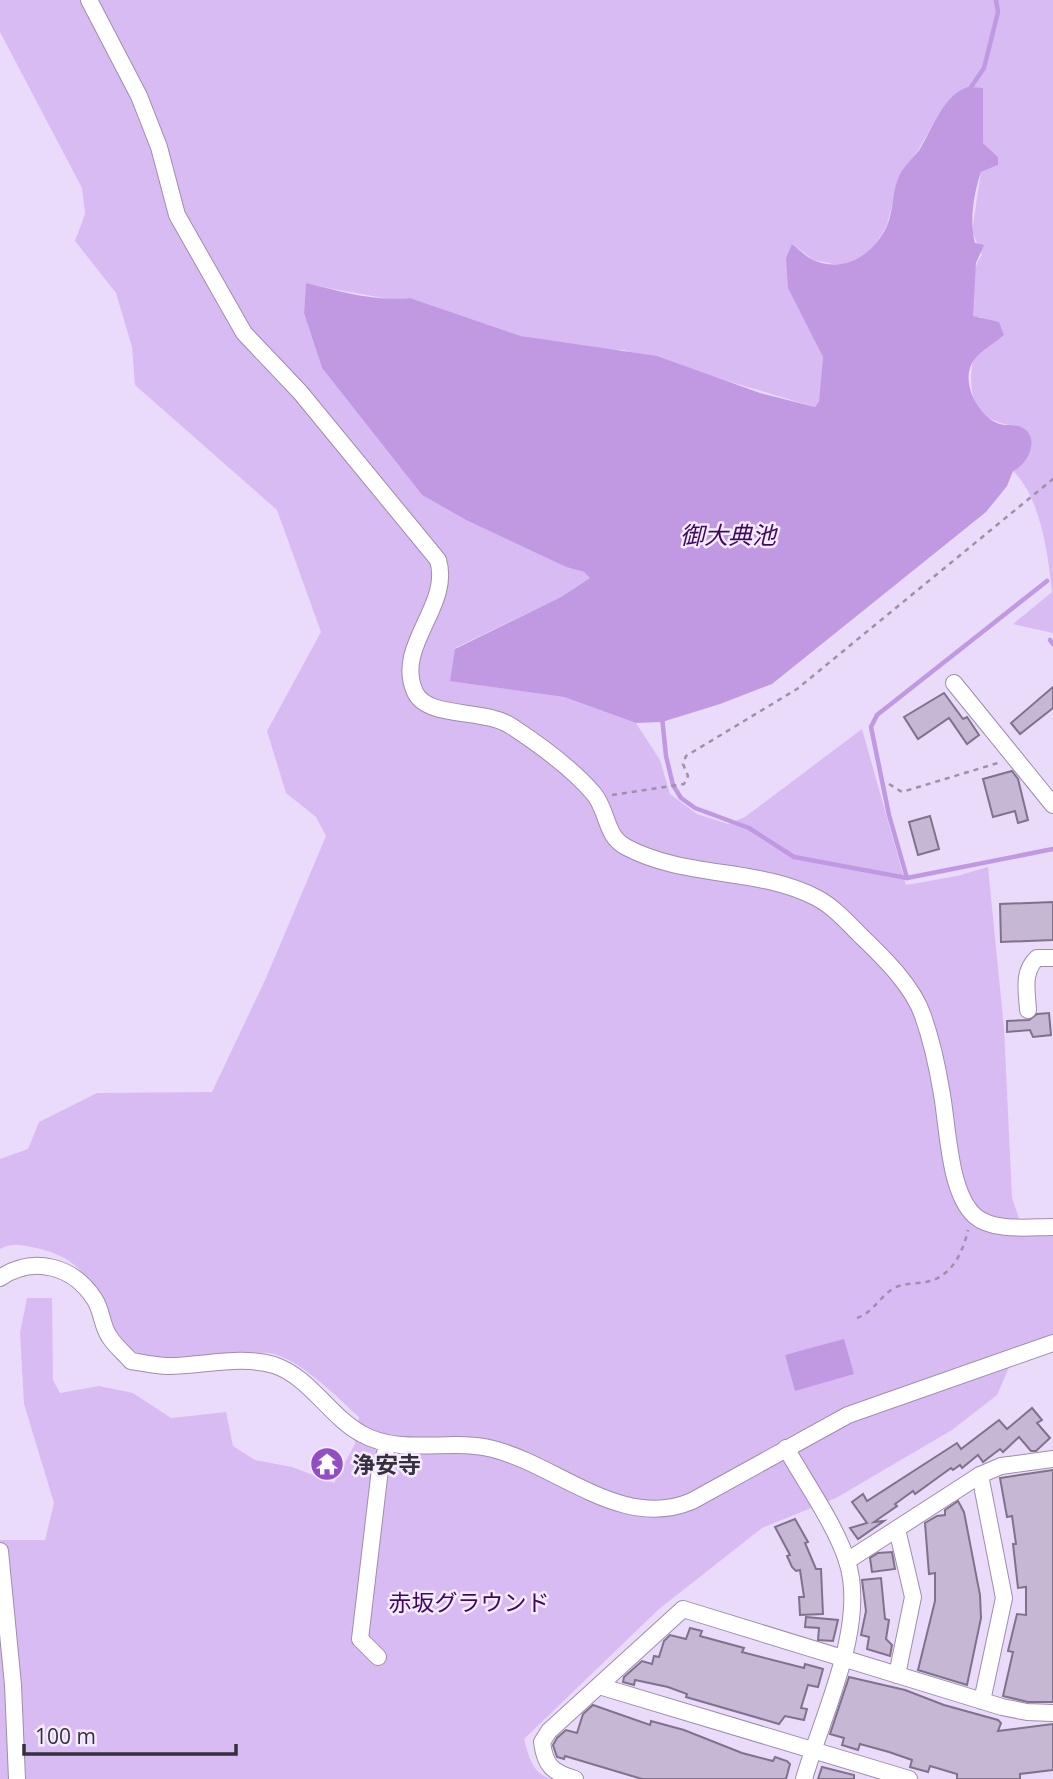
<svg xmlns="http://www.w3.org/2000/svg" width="1053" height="1779" viewBox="0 0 1053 1779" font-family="'Open Sans','Noto Sans JP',sans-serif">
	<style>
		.green { fill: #d9bbf4 }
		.water { fill: #c199e2 }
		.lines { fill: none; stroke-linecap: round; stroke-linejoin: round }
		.stream { stroke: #c199e2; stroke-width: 4.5 }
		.building { fill: #c6b7d5; stroke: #80718d; stroke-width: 2 }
		.minor-casing { stroke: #9d8eab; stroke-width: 18 }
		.path { stroke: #9d90a8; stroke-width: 2.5; stroke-dasharray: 5 5; stroke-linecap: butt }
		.minor { stroke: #fff; stroke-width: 16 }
		.labels { text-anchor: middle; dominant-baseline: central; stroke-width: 5; stroke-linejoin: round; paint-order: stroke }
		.poi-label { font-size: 23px; font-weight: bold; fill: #362f3c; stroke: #f5ebff; text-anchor: start }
		.park-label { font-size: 23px; fill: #410660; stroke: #f5ebff }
		.water-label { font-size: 24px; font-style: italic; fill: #420861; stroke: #f5ebff }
	</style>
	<rect width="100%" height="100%" fill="#ebdbfb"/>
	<path class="green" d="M0 0H1053V633L1013 624 1052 592C1048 555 1041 498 1013 471L1018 426C952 421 972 362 982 317H973C972 298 970 270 982 255L972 231 981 172 998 165V157L983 143V88L938 115 919 149 900 175 887 225 873 249 857 260 839 265 813 260 793 244 815 337 823 357 819 401 815 407 623 350 597 349 521 336 410 298 394 300 306 284 304 313 322 368 422 495 466 520 566 567 584 572 590 578 561 597 455 648 493 687 564 697 636 723 660 760 670 794 697 814 728 824 745 817 862 729 906 885 957 876 988 867 1004 1028 1012 1198 1024 1233 1053 1232V1335L1016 1351 997 1395 952 1430 836 1498 762 1528 659 1609 524 1739C529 1757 532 1773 551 1779H0V1540H45L54 1503 24 1404 20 1333 27 1298H52L53 1380 60 1393 99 1386 133 1393 171 1418 226 1412 233 1446 255 1460 292 1467 334 1483 355 1444 359 1417C338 1398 297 1356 268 1353 237 1350 159 1367 134 1351 89 1322 111 1264 36 1248 21 1245 13 1242 0 1249V1159L28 1149 39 1122 97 1093 212 1092 266 978 326 836 316 817 286 793 267 731 321 632 277 510 135 385 132 347 116 293 75 241 85 214 82 188 0 32Z"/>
	<g class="water">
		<path d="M968 87 983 88V143L998 157V165L981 172C974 192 969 222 975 243L984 245 976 263 973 316 999 322 1004 335C995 343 977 353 972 363 961 383 978 415 997 423 1005 427 1015 423 1023 428 1041 439 1027 465 1013 471L1007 486 986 512 772 684 720 704 662 722 636 723 564 697 450 681 455 649 561 597 590 578 584 572 566 567 466 520 422 495 322 368 304 313 306 283C339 291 375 302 410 298L521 336 657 356 760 393 815 407 819 401 823 357 788 288 786 258 792 244C799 249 806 257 813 260 845 274 874 254 887 226 894 210 892 189 900 174 905 165 914 157 920 149 932 129 944 94 968 87Z"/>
		<polygon points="844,1339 854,1374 795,1391 785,1355"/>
	</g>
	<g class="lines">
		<g class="stream">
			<polyline points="967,93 984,68 998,12 996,0"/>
			<polyline points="1050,640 1053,644"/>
			<polyline points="662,717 666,756 673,785 681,798 695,808 749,828 794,857 907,878 1053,849"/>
			<polyline points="907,878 889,815 871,727 877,715 1047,581"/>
		</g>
	</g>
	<g class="building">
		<polygon points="1053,687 1053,708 1020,734 1011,723"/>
		<polygon points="944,693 963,719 967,717 979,735 967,744 949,718 918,739 904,717"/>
		<polygon points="1012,771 1018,779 1028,820 1018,823 1015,811 993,817 983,779"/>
		<polygon points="930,816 939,849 918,855 909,822"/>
		<polygon points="1053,902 1053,940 1001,942 1000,904"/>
		<polygon points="1049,1013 1051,1035 1033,1037 1030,1030 1007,1032 1007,1021 1029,1020 1037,1014"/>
		<polygon points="1032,1408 1042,1420 1037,1423 1050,1438 1036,1451 1031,1451 1019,1437 1003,1452 1000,1449 983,1462 978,1455 962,1468 960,1465 953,1470 951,1468 915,1494 913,1491 895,1504 897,1506 874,1522 884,1521 858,1539 850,1528 867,1523 852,1502 863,1494 867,1501 957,1443 961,1449 999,1420 1007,1429"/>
		<polygon points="1053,1470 1053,1702 1028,1702 1003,1696 1013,1652 1008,1651 1017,1614 1026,1615 1026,1587 1018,1588 1013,1544 1016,1544 1012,1516 1007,1517 1000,1478"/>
		<polygon points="958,1501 964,1512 980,1595 981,1618 967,1685 918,1670 935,1601 935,1573 929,1574 925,1523 937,1516 945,1515 945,1510"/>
		<polygon points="795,1519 808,1542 805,1543 816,1569 821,1569 823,1614 800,1615 799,1597 804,1597 800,1570 796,1571 792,1567 787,1556 790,1555 775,1527"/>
		<polygon points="892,1552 895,1569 872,1572 870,1558 878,1553"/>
		<polygon points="881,1578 885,1619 889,1620 886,1639 892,1645 890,1656 867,1649 869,1637 861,1635 866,1611 862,1580"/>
		<polygon points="806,1617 838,1620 833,1641 818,1640 819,1628 805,1627"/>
		<polygon points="690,1628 702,1631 700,1636 744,1648 742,1652 804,1668 805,1664 823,1669 818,1687 808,1685 801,1708 807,1709 804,1720 785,1716 779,1724 686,1697 687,1694 668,1687 635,1680 634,1685 623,1682 624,1677 642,1661 652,1664 654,1656 659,1657 664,1641 670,1635 686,1639"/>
		<polygon points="849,1677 905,1690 944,1705 998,1720 1001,1723 998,1731 1053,1724 1053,1770 1020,1774 1020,1779 957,1779 957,1774 930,1766 928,1772 910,1767 912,1760 889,1752 860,1744 858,1750 842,1745 844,1738 830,1734"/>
		<polygon points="593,1705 650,1725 651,1721 684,1730 742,1753 773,1761 775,1757 787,1761 790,1764 786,1779 642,1779 565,1756 564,1759 557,1757 553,1745 557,1738 566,1730 577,1733 583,1714"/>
		<polygon points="822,1767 854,1775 854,1779 818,1779"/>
	</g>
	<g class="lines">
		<g class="minor-casing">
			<g id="minor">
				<path d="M89 0 139 96 159 147 177 215 244 333 300 392 438 560C452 606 394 646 415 692 427 719 484 708 511 726 540 745 572 768 594 794 608 811 605 836 626 847 686 879 758 867 817 898 834 907 848 923 861 936 883 957 913 986 923 1016 931 1039 937 1065 941 1089 948 1123 948 1192 975 1216 993 1232 1031 1227 1053 1227"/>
				<polyline points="954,683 1053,805"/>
				<path d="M1028 1010C1027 991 1022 972 1037 958H1053"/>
				<path d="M0 1278C33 1255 74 1266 95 1300 102 1311 102 1326 109 1336 114 1345 124 1353 131 1361 143 1363 156 1366 168 1366 203 1366 240 1355 274 1365 310 1377 330 1417 362 1434 401 1456 451 1438 493 1449 559 1466 623 1531 692 1501L848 1415 1053 1343"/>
				<path d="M786 1448C805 1482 835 1524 847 1561 868 1625 822 1716 804 1779"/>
				<polyline points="980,1475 1004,1598 982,1701"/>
				<polyline points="0,1551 13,1685 17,1779"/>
				<polyline points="847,1561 980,1475 1001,1466 1053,1459"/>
				<polyline points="378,1657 360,1639 380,1469 388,1444"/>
				<polyline points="897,1675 913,1597 897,1529"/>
				<polyline points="599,1686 909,1779"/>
				<path d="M575 1779C552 1772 545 1766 542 1742L549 1731 683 1609 1002 1707 1027 1712 1053 1713"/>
			</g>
		</g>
		<g class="path">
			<polyline points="889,784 902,792 1001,762"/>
			<polyline points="612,795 684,784 688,776 683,764 686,756 797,689 1053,479"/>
			<path d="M857 1318C874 1312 879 1297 894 1288 904 1283 916 1284 926 1282 952 1277 963 1252 968 1230"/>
		</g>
		<use href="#minor" class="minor"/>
	</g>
	<defs>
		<g id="temple-disc" transform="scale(1.75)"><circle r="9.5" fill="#934ec3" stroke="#f5ebff"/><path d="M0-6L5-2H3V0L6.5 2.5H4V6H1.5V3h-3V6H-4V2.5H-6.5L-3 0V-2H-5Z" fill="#fff"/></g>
	</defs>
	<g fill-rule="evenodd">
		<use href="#temple-disc" x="327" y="1464"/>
	</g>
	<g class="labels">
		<g class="poi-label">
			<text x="352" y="1464">浄安寺</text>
		</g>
		<g class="park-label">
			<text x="469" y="1602">赤坂グラウンド</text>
		</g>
		<g class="water-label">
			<text x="728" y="534">御大典池</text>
		</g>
	</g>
	<path d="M24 1744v10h212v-10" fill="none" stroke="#362f3c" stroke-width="3.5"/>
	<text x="35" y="1744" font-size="21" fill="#362f3c" stroke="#f5ebff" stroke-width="5" paint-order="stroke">100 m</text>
</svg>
